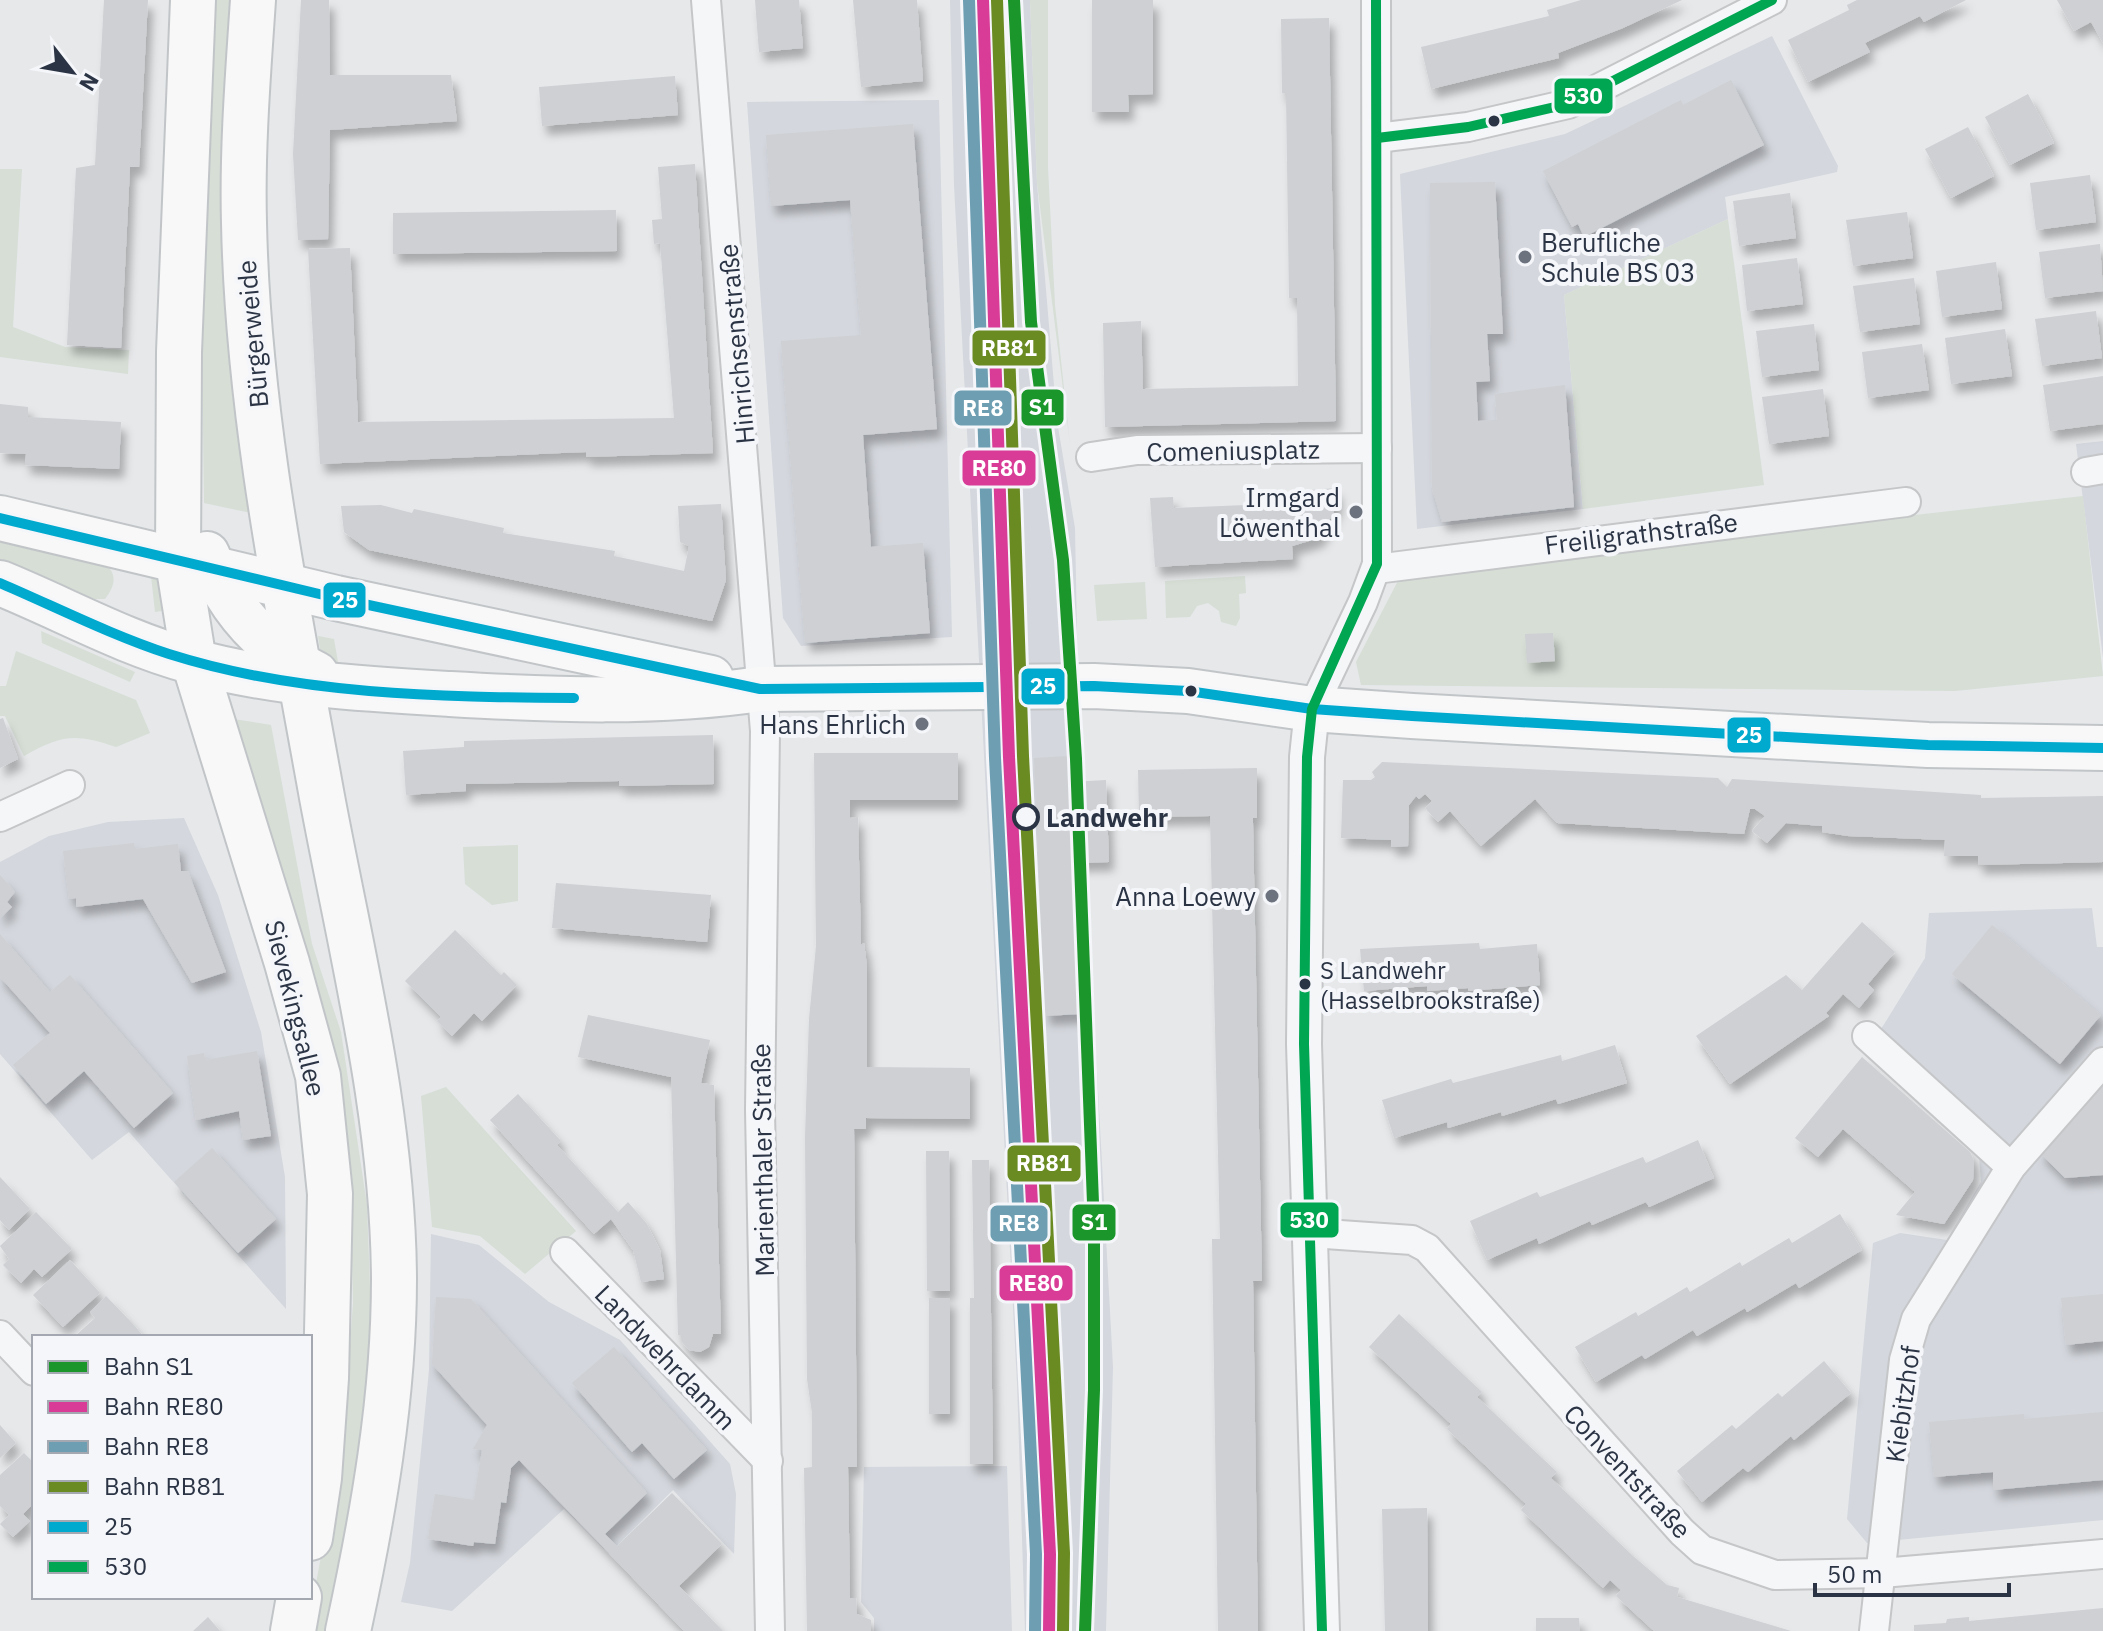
<svg xmlns="http://www.w3.org/2000/svg" width="2103" height="1631" viewBox="0 0 2103 1631" font-family="'IBM Plex Sans',sans-serif">
	<style>
		.built { fill: #d4d7dd }
		.green { fill: #d6ded6 }
		.building { fill: #ced0d3; filter: url(#shadow) }
		.lines { fill: none; stroke-linecap: round; stroke-linejoin: round }
		.minor-casing { stroke: #c4c6c8; stroke-width: 32 }
		.tertiary-casing { stroke: #c4c6c8; stroke-width: 38 }
		.primary-casing { stroke: #c2c5c8; stroke-width: 48 }
		.minor { stroke: #f5f6f7; stroke-width: 28 }
		.tertiary { stroke: #f5f6f7; stroke-width: 34 }
		.primary { stroke: #f8f8f8; stroke-width: 44 }
		.bus-1-casing { stroke: #f4f6f9; stroke-width: 16 }
		.bus-2-casing { stroke: #f4f6f9; stroke-width: 16 }
		.bus-1 { stroke: #00a9ce; stroke-width: 10 }
		.bus-2 { stroke: #00a651; stroke-width: 10 }
		.rail-1-casing { stroke: #f4f6f9; stroke-width: 18 }
		.rail-2-casing { stroke: #f4f6f9; stroke-width: 18 }
		.rail-3-casing { stroke: #f4f6f9; stroke-width: 18 }
		.rail-4-casing { stroke: #f4f6f9; stroke-width: 18 }
		.rail-1 { stroke: #1a962b; stroke-width: 12 }
		.rail-2 { stroke: #d83c96; stroke-width: 12 }
		.rail-3 { stroke: #6d9eb2; stroke-width: 12 }
		.rail-4 { stroke: #6a8a22; stroke-width: 12 }
		.bus-dot { fill: #2b3445; stroke: #f4f6f9; stroke-width: 3 }
		.poi-dot { fill: #6c737f; stroke: #f4f6f9; stroke-width: 3 }
		.stop-dot { fill: #f4f6f9; stroke: #2b3445; stroke-width: 4 }
		.labels { text-anchor: middle; dominant-baseline: central; stroke-width: 8; stroke-linejoin: round; paint-order: stroke }
		.bus-label { font-size: 24px; fill: #2b3445; stroke: #f4f6f9; text-anchor: start }
		.poi-label { font-size: 26px; fill: #2b3445; stroke: #f4f6f9; text-anchor: end }
		.street-label { font-size: 26px; fill: #2b3445; stroke: #f4f6f9 }
		.stop-label { font-size: 26px; font-weight: bold; fill: #2b3445; stroke: #f4f6f9; text-anchor: start }
		.line-badge { stroke: #f4f6f9; stroke-width: 3 }
		.badge-label { font-size: 22px; text-anchor: middle; font-weight: bold; fill: #fff }
	</style>
	<defs>
		<filter id="shadow"><feDropShadow dx="5" dy="9" stdDeviation="4" flood-color="#0004"/></filter>
	</defs>
	<rect width="100%" height="100%" fill="#e6e8ea"/>
	<g class="built">
		<polygon points="950,0 1030,0 1037,183 1057,421 1075,528 1079,738 1113,1367 1106,1631 1025,1631 1017,1383 954,185"/>
		<polygon points="1772,36 1838,166 1837,172 1725,197 1728,219 1564,295 1583,509 1417,529 1400,174 1565,134"/>
		<polygon points="939,100 952,637 801,646 783,618 747,102"/>
		<polygon points="2103,441 2103,658 2076,444"/>
		<polygon points="184,818 218,895 261,1032 285,1177 286,1309 129,1132 92,1160 0,1054 0,862 49,836 108,822"/>
		<polygon points="2092,908 2097,947 2103,947 2103,1520 1867,1543 1847,1519 1873,1243 1900,1233 1947,1240 1981,1182 1979,1155 1863,1050 1883,1026 1925,958 1929,913"/>
		<polygon points="431,1234 479,1245 549,1302 620,1340 730,1464 736,1494 734,1554 673,1490 609,1554 564,1509 452,1611 401,1602 410,1563 429,1370"/>
		<polygon points="1007,1466 1012,1631 874,1631 874,1618 861,1602 864,1467"/>
	</g>
	<g class="green">
		<polygon points="213,0 239,0 251,513 204,503 200,204"/>
		<polygon points="1030,0 1048,0 1048,168 1055,305 1070,444 1037,183"/>
		<polygon points="0,169 22,169 13,327 65,347 129,350 128,374 0,357"/>
		<polygon points="1728,219 1764,485 1583,509 1564,295"/>
		<polygon points="2083,496 2103,676 1955,691 1361,685 1356,662 1402,573"/>
		<path d="M0 533 101 560C117 572 117 583 105 599H95L0 564Z"/>
		<polygon points="151,576 166,586 168,610 155,612"/>
		<polygon points="1245,576 1246,593 1239,594 1240,618 1236,626 1221,622 1219,611 1208,603 1197,606 1190,617 1166,618 1165,581"/>
		<polygon points="1145,582 1147,619 1097,621 1094,585"/>
		<polygon points="41,631 135,672 130,682 42,643"/>
		<polygon points="318,636 334,639 339,668 322,662"/>
		<path d="M16 651 136 700 150 733 116 747C75 733 61 735 24 756L5 716H0V686H6Z"/>
		<polygon points="227,718 271,725 312,944 341,1032 367,1205 371,1315 369,1370 363,1437 329,1631 307,1631 337,1472 346,1403 353,1303 351,1215"/>
		<polygon points="518,845 518,901 492,905 465,884 463,847"/>
		<polygon points="446,1087 576,1231 525,1274 480,1236 432,1227 421,1096"/>
	</g>
	<g class="building">
		<polygon points="104,0 148,0 139,167 130,167 121,348 67,345 76,168 95,165"/>
		<polygon points="301,0 329,0 330,75 451,75 457,121 330,130 328,239 298,240 293,154"/>
		<polygon points="755,0 799,0 803,48 759,52"/>
		<polygon points="853,0 917,0 923,81 861,87"/>
		<polygon points="1092,0 1153,0 1153,94 1128,95 1129,112 1092,112"/>
		<polygon points="1581,0 1682,0 1623,28 1558,53 1559,58 1431,89 1421,47 1549,16 1547,10"/>
		<polygon points="1857,0 1966,0 1924,22 1920,16 1865,43 1870,52 1808,82 1788,40 1849,10 1847,5"/>
		<polygon points="2057,0 2103,0 2103,43 2091,22 2074,31"/>
		<polygon points="1329,18 1336,421 1105,427 1103,323 1141,321 1143,389 1298,386 1297,298 1289,298 1286,93 1282,93 1281,19"/>
		<polygon points="675,76 678,115 542,126 539,87"/>
		<polygon points="1731,80 1764,145 1584,237 1578,224 1572,227 1543,171 1681,100 1683,105"/>
		<polygon points="2028,94 2054,143 2010,165 1985,117"/>
		<polygon points="913,124 937,429 863,435 871,547 923,543 930,633 805,643 781,341 861,335 850,200 771,206 766,135"/>
		<polygon points="1968,127 1994,176 1951,198 1925,149"/>
		<polygon points="695,164 713,453 586,457 586,452 561,453 320,464 308,249 350,248 358,422 674,418 660,243 654,244 652,220 662,219 658,167"/>
		<polygon points="2090,175 2096,222 2036,230 2030,183"/>
		<polygon points="1495,182 1503,334 1487,334 1490,381 1476,382 1478,421 1497,420 1495,394 1565,385 1574,507 1442,522 1432,488 1430,183"/>
		<polygon points="1790,193 1796,238 1739,246 1733,201"/>
		<polygon points="616,210 617,251 393,254 393,213"/>
		<polygon points="1907,212 1913,258 1853,266 1846,220"/>
		<polygon points="2100,244 2103,291 2045,298 2039,252"/>
		<polygon points="1797,258 1803,304 1747,311 1742,265"/>
		<polygon points="1996,262 2002,309 1942,317 1936,271"/>
		<polygon points="1914,278 1920,324 1860,332 1853,286"/>
		<polygon points="2096,311 2102,358 2042,366 2035,319"/>
		<polygon points="1814,324 1819,370 1762,377 1756,331"/>
		<polygon points="2005,329 2012,376 1951,384 1945,338"/>
		<polygon points="1922,344 1929,390 1868,398 1862,352"/>
		<polygon points="2103,376 2103,424 2050,431 2043,385"/>
		<polygon points="1823,389 1829,436 1769,444 1762,397"/>
		<polygon points="0,404 28,407 28,417 121,422 119,469 25,465 26,454 0,453"/>
		<polygon points="1337,488 1337,505 1329,521 1319,538 1292,546 1293,559 1155,567 1150,498 1173,497 1174,508 1270,504 1270,493"/>
		<polygon points="721,504 726,580 712,621 369,550 344,532 341,506 381,505 412,513 414,509 504,528 503,533 615,551 614,556 684,571 689,546 680,542 678,506"/>
		<polygon points="1553,633 1555,661 1527,663 1525,634"/>
		<polygon points="3,718 18,759 0,768 0,719"/>
		<polygon points="713,735 714,784 619,786 619,781 466,784 466,791 406,795 403,751 464,747 464,741"/>
		<polygon points="814,753 958,753 958,800 850,800 850,818 858,817 861,945 864,943 867,966 867,1067 970,1068 970,1119 866,1118 866,1129 854,1129 857,1467 848,1467 850,1598 856,1598 857,1614 871,1620 871,1631 807,1631 804,1468 812,1467 812,1413 807,1379 805,1137 809,1019 816,946"/>
		<polygon points="1070,756 1071,782 1106,780 1109,862 1074,863 1080,1014 1045,1016 1034,758"/>
		<polygon points="1382,762 1718,778 1727,787 1732,779 1981,795 1981,798 2103,796 2103,862 1978,865 1978,856 1944,856 1945,840 1848,836 1822,832 1822,826 1786,823 1767,843 1752,831 1765,816 1755,809 1750,809 1744,834 1557,823 1535,799 1481,846 1450,811 1438,822 1425,808 1432,801 1425,794 1419,799 1416,796 1409,805 1408,846 1391,847 1391,840 1341,838 1343,780 1371,780 1375,777 1372,772"/>
		<polygon points="1257,768 1257,818 1253,818 1253,823 1262,1281 1253,1281 1258,1631 1218,1631 1212,1239 1220,1239 1210,816 1139,817 1138,770"/>
		<polygon points="134,843 135,849 178,844 181,871 188,871 226,972 192,983 143,899 76,907 76,898 69,899 63,851"/>
		<polygon points="0,875 15,892 7,902 12,907 0,918"/>
		<polygon points="556,883 711,895 707,942 552,928"/>
		<polygon points="1862,922 1895,952 1868,984 1874,990 1859,1008 1843,994 1826,1013 1829,1016 1730,1084 1696,1036 1786,975 1802,990"/>
		<polygon points="1992,925 2101,1015 2060,1064 1952,974"/>
		<polygon points="455,930 501,975 504,972 517,985 482,1021 474,1013 452,1036 437,1021 441,1017 405,981"/>
		<polygon points="0,934 50,992 70,975 173,1093 134,1128 84,1071 46,1104 13,1065 50,1033 0,977"/>
		<polygon points="1479,943 1480,949 1537,944 1540,985 1468,991 1468,988 1427,991 1427,986 1364,991 1360,949"/>
		<polygon points="588,1015 710,1040 701,1083 714,1085 721,1334 713,1334 709,1347 700,1352 689,1350 682,1342 682,1335 678,1335 671,1077 578,1057"/>
		<polygon points="1615,1045 1627,1083 1558,1104 1556,1099 1502,1116 1501,1112 1448,1128 1447,1122 1394,1138 1382,1100 1451,1079 1453,1083 1561,1055 1562,1061"/>
		<polygon points="257,1051 271,1136 243,1140 239,1111 196,1120 187,1056 204,1053 205,1060"/>
		<polygon points="1862,1057 1970,1152 1974,1161 1973,1180 1944,1224 1896,1215 1915,1192 1843,1129 1818,1157 1795,1138"/>
		<polygon points="2103,1084 2103,1175 2065,1178 2039,1152"/>
		<polygon points="518,1094 561,1141 557,1145 618,1212 628,1202 647,1224 660,1250 664,1279 641,1282 633,1250 611,1219 594,1234 490,1120"/>
		<polygon points="1698,1140 1714,1178 1649,1207 1646,1202 1592,1225 1590,1221 1539,1244 1537,1238 1487,1260 1470,1221 1537,1192 1540,1197 1643,1157 1646,1163"/>
		<polygon points="212,1148 276,1219 238,1253 174,1182"/>
		<polygon points="926,1151 949,1151 950,1291 927,1291"/>
		<polygon points="972,1160 989,1160 993,1464 970,1464 970,1298 974,1298"/>
		<polygon points="0,1177 30,1209 9,1230 0,1220"/>
		<polygon points="36,1212 72,1249 42,1277 34,1269 21,1283 3,1265 9,1259 0,1246"/>
		<polygon points="1840,1214 1862,1250 1799,1288 1796,1283 1747,1312 1745,1308 1697,1336 1693,1330 1645,1359 1642,1355 1596,1382 1575,1347 1636,1312 1638,1316 1687,1287 1690,1292 1740,1262 1742,1266 1789,1238 1792,1243"/>
		<polygon points="70,1260 100,1293 63,1327 33,1295"/>
		<polygon points="2103,1294 2103,1341 2066,1345 2061,1298"/>
		<polygon points="106,1296 133,1324 144,1337 74,1337 95,1318 90,1312"/>
		<polygon points="436,1297 471,1299 647,1493 605,1534 617,1546 672,1493 722,1544 679,1586 723,1631 684,1631 519,1460 511,1468 506,1503 501,1502 495,1544 474,1542 473,1546 428,1539 435,1494 474,1500 482,1450 473,1449 487,1425 432,1364"/>
		<rect x="929" y="1298" width="21" height="116"/>
		<polygon points="1399,1314 1482,1392 1477,1397 1557,1472 1551,1478 1633,1556 1667,1585 1679,1588 1677,1597 1791,1631 1654,1631 1616,1596 1621,1590 1610,1580 1603,1588 1521,1510 1526,1504 1447,1429 1451,1424 1369,1347"/>
		<polygon points="614,1347 707,1450 674,1479 642,1443 632,1452 572,1383"/>
		<polygon points="1824,1361 1851,1393 1794,1440 1791,1436 1748,1472 1743,1468 1702,1502 1677,1471 1732,1425 1736,1429 1778,1393 1782,1397"/>
		<polygon points="2103,1412 2103,1480 1993,1490 1993,1472 1934,1477 1929,1422 2024,1414 2024,1419"/>
		<polygon points="0,1425 16,1443 0,1458"/>
		<polygon points="24,1453 34,1463 34,1503 23,1514 30,1521 13,1537 0,1524 9,1515 0,1506 0,1475"/>
		<polygon points="1427,1508 1428,1631 1385,1631 1382,1509"/>
		<polygon points="2103,1608 2103,1631 1914,1631 1914,1625 1946,1623 1947,1619 1969,1617 1969,1621"/>
		<polygon points="208,1617 220,1631 193,1631"/>
		<polygon points="1536,1618 1579,1618 1580,1631 1536,1631"/>
	</g>
	<g class="lines">
		<g class="minor-casing">
			<g id="minor">
				<polyline points="706,0 765,731 760,1110 770,1631"/>
				<polyline points="1377,138 1468,127 1568,104 1772,0"/>
				<polyline points="1091,457 1137,450 1377,448"/>
				<polyline points="2086,472 2103,469"/>
				<polyline points="1376,569 1906,502"/>
				<polyline points="1312,709 1363,602 1377,564 1376,0"/>
				<polyline points="0,817 70,785"/>
				<polyline points="1867,1036 2011,1167"/>
				<polyline points="1311,1233 1412,1240 1427,1248 1682,1532 1702,1550 1775,1575 1882,1573 2103,1554"/>
				<polyline points="565,1252 768,1461"/>
				<polyline points="0,1335 34,1371"/>
				<polyline points="1874,1631 1904,1360 1916,1319 2011,1167 2103,1062"/>
			</g>
		</g>
		<g class="tertiary-casing">
			<polyline id="tertiary" points="1312,709 1307,757 1304,1044 1322,1631"/>
		</g>
		<g class="primary-casing">
			<g id="primary">
				<polyline points="193,0 179,352 178,562 194,662 287,963 318,1076 330,1194 326,1378 319,1478 310,1538"/>
				<path d="M253 0C248 74 242 149 244 223 248 416 288 608 322 797 352 957 393 1115 394 1279 394 1397 373 1516 348 1631"/>
				<polyline points="0,518 336,598 711,678"/>
				<path d="M207 554C228 609 263 648 316 674"/>
				<path d="M0 583C64 609 124 643 191 661 275 684 364 689 450 694 553 700 659 704 760 689L1094 686 1188 691 1312 709 1412 716 1928 745 2103 748"/>
				<polyline points="293,1631 299,1597"/>
			</g>
		</g>
		<use href="#minor" class="minor"/>
		<use href="#tertiary" class="tertiary"/>
		<use href="#primary" class="primary"/>
		<g class="bus-1-casing">
			<g id="bus-1">
				<polyline points="0,518 336,598 760,689 1094,686 1188,691 1312,709 1412,716 1928,745 2103,748"/>
				<path d="M0 583C56 607 111 635 169 654 298 695 439 697 574 698"/>
			</g>
		</g>
		<g class="bus-2-casing">
			<g id="bus-2">
				<polyline points="1377,138 1468,127 1568,104 1772,0"/>
				<polyline points="1322,1631 1304,1044 1307,757 1312,709 1377,564 1376,0"/>
			</g>
		</g>
		<use href="#bus-1" class="bus-1"/>
		<use href="#bus-2" class="bus-2"/>
		<g class="rail-1-casing">
			<polyline id="rail-1" points="1014,0 1031,322 1063,560 1076,759 1094,1229 1094,1390 1085,1631"/>
		</g>
		<g class="rail-2-casing">
			<polyline id="rail-2" points="983,0 1009,757 1050,1554 1049,1631"/>
		</g>
		<g class="rail-3-casing">
			<polyline id="rail-3" points="969,0 995,758 1036,1554 1035,1631"/>
		</g>
		<g class="rail-4-casing">
			<polyline id="rail-4" points="997,0 1023,756 1064,1553 1063,1631"/>
		</g>
		<use href="#rail-1" class="rail-1"/>
		<use href="#rail-2" class="rail-2"/>
		<use href="#rail-3" class="rail-3"/>
		<use href="#rail-4" class="rail-4"/>
	</g>
	<g class="bus-dot">
		<circle cx="1494" cy="121" r="7"/>
		<circle cx="1191" cy="691" r="7"/>
		<circle cx="1305" cy="984" r="7"/>
	</g>
	<g class="poi-dot">
		<circle cx="1525" cy="257" r="8"/>
		<circle cx="1356" cy="512" r="8"/>
		<circle cx="922" cy="724" r="8"/>
		<circle cx="1272" cy="896" r="8"/>
	</g>
	<circle class="stop-dot" cx="1026" cy="817" r="12"/>
	<g class="labels">
		<g class="bus-label">
			<text x="1320" y="970">S Landwehr<tspan x="1320" dy="30">(Hasselbrookstraße)</tspan></text>
		</g>
		<g class="poi-label">
			<text x="1541" y="242" text-anchor="start">Berufliche<tspan x="1541" dy="30">Schule BS 03</tspan></text>
			<text x="1340" y="497">Irmgard<tspan x="1340" dy="30">Löwenthal</tspan></text>
			<text x="906" y="724">Hans Ehrlich</text>
			<text x="1256" y="896">Anna Loewy</text>
		</g>
		<g class="street-label">
			<text transform="translate(252 334) rotate(-95)">Bürgerweide</text>
			<text transform="translate(736 344) rotate(-95)">Hinrichsenstraße</text>
			<text transform="translate(1233 450) rotate(-1)">Comeniusplatz</text>
			<text transform="translate(1641 533) rotate(-7)">Freiligrathstraße</text>
			<text transform="translate(296 1008) rotate(76)">Sievekingsallee</text>
			<text transform="translate(762 1160) rotate(-91)">Marienthaler Straße</text>
			<text transform="translate(666 1357) rotate(46)">Landwehrdamm</text>
			<text transform="translate(1902 1404) rotate(-82)">Kiebitzhof</text>
			<text transform="translate(1628 1471) rotate(47)">Conventstraße</text>
		</g>
		<g class="stop-label">
			<text x="1046" y="817">Landwehr</text>
		</g>
	</g>
	<g class="line-badge">
		<rect x="1553" y="77" width="61" height="38" rx="8" fill="#00a651"/>
		<rect x="971" y="329" width="76" height="38" rx="8" fill="#6a8a22"/>
		<rect x="1020" y="388" width="45" height="39" rx="8" fill="#1a962b"/>
		<rect x="953" y="389" width="60" height="38" rx="8" fill="#6d9eb2"/>
		<rect x="961" y="449" width="76" height="38" rx="8" fill="#d83c96"/>
		<rect x="322" y="581" width="45" height="38" rx="8" fill="#00a9ce"/>
		<rect x="1020" y="667" width="46" height="39" rx="8" fill="#00a9ce"/>
		<rect x="1726" y="716" width="46" height="38" rx="8" fill="#00a9ce"/>
		<rect x="1006" y="1144" width="76" height="39" rx="8" fill="#6a8a22"/>
		<rect x="1279" y="1201" width="61" height="38" rx="8" fill="#00a651"/>
		<rect x="1071" y="1203" width="46" height="39" rx="8" fill="#1a962b"/>
		<rect x="989" y="1204" width="60" height="39" rx="8" fill="#6d9eb2"/>
		<rect x="998" y="1264" width="76" height="38" rx="8" fill="#d83c96"/>
	</g>
	<g class="badge-label">
		<text x="1583" y="104">530</text>
		<text x="1009" y="356">RB81</text>
		<text x="1042" y="415">S1</text>
		<text x="983" y="416">RE8</text>
		<text x="999" y="476">RE80</text>
		<text x="345" y="608">25</text>
		<text x="1043" y="694">25</text>
		<text x="1749" y="743">25</text>
		<text x="1044" y="1171">RB81</text>
		<text x="1309" y="1228">530</text>
		<text x="1094" y="1230">S1</text>
		<text x="1019" y="1231">RE8</text>
		<text x="1036" y="1291">RE80</text>
	</g>
	<rect x="32" y="1335" width="280" height="264" fill="#f4f6f9" stroke="#a4a8b1" stroke-width="2"/>
	<rect x="48" y="1361" width="40" height="12" fill="#1a962b" stroke="#a4a8b1" stroke-width="2"/>
	<text x="104" y="1375" font-size="24" fill="#2b3445">Bahn S1</text>
	<rect x="48" y="1401" width="40" height="12" fill="#d83c96" stroke="#a4a8b1" stroke-width="2"/>
	<text x="104" y="1415" font-size="24" fill="#2b3445">Bahn RE80</text>
	<rect x="48" y="1441" width="40" height="12" fill="#6d9eb2" stroke="#a4a8b1" stroke-width="2"/>
	<text x="104" y="1455" font-size="24" fill="#2b3445">Bahn RE8</text>
	<rect x="48" y="1481" width="40" height="12" fill="#6a8a22" stroke="#a4a8b1" stroke-width="2"/>
	<text x="104" y="1495" font-size="24" fill="#2b3445">Bahn RB81</text>
	<rect x="48" y="1521" width="40" height="12" fill="#00a9ce" stroke="#a4a8b1" stroke-width="2"/>
	<text x="104" y="1535" font-size="24" fill="#2b3445">25</text>
	<rect x="48" y="1561" width="40" height="12" fill="#00a651" stroke="#a4a8b1" stroke-width="2"/>
	<text x="104" y="1575" font-size="24" fill="#2b3445">530</text>
	<g transform="translate(72 72) rotate(121)" stroke="#f4f6f9" stroke-width="6" paint-order="stroke">
	<path d="M0-6L14 30L0 20L-14 30Z" fill="#2b3445"/>
	<text y="-12" font-size="22" font-weight="bold" text-anchor="middle" fill="#2b3445">N</text>
	</g>
	<path d="M1815 1583v12h194v-12" fill="none" stroke="#2b3445" stroke-width="4"/>
	<text x="1827" y="1583" font-size="24" fill="#2b3445" stroke="#f4f6f9" stroke-width="6" paint-order="stroke">50 m</text>
</svg>
